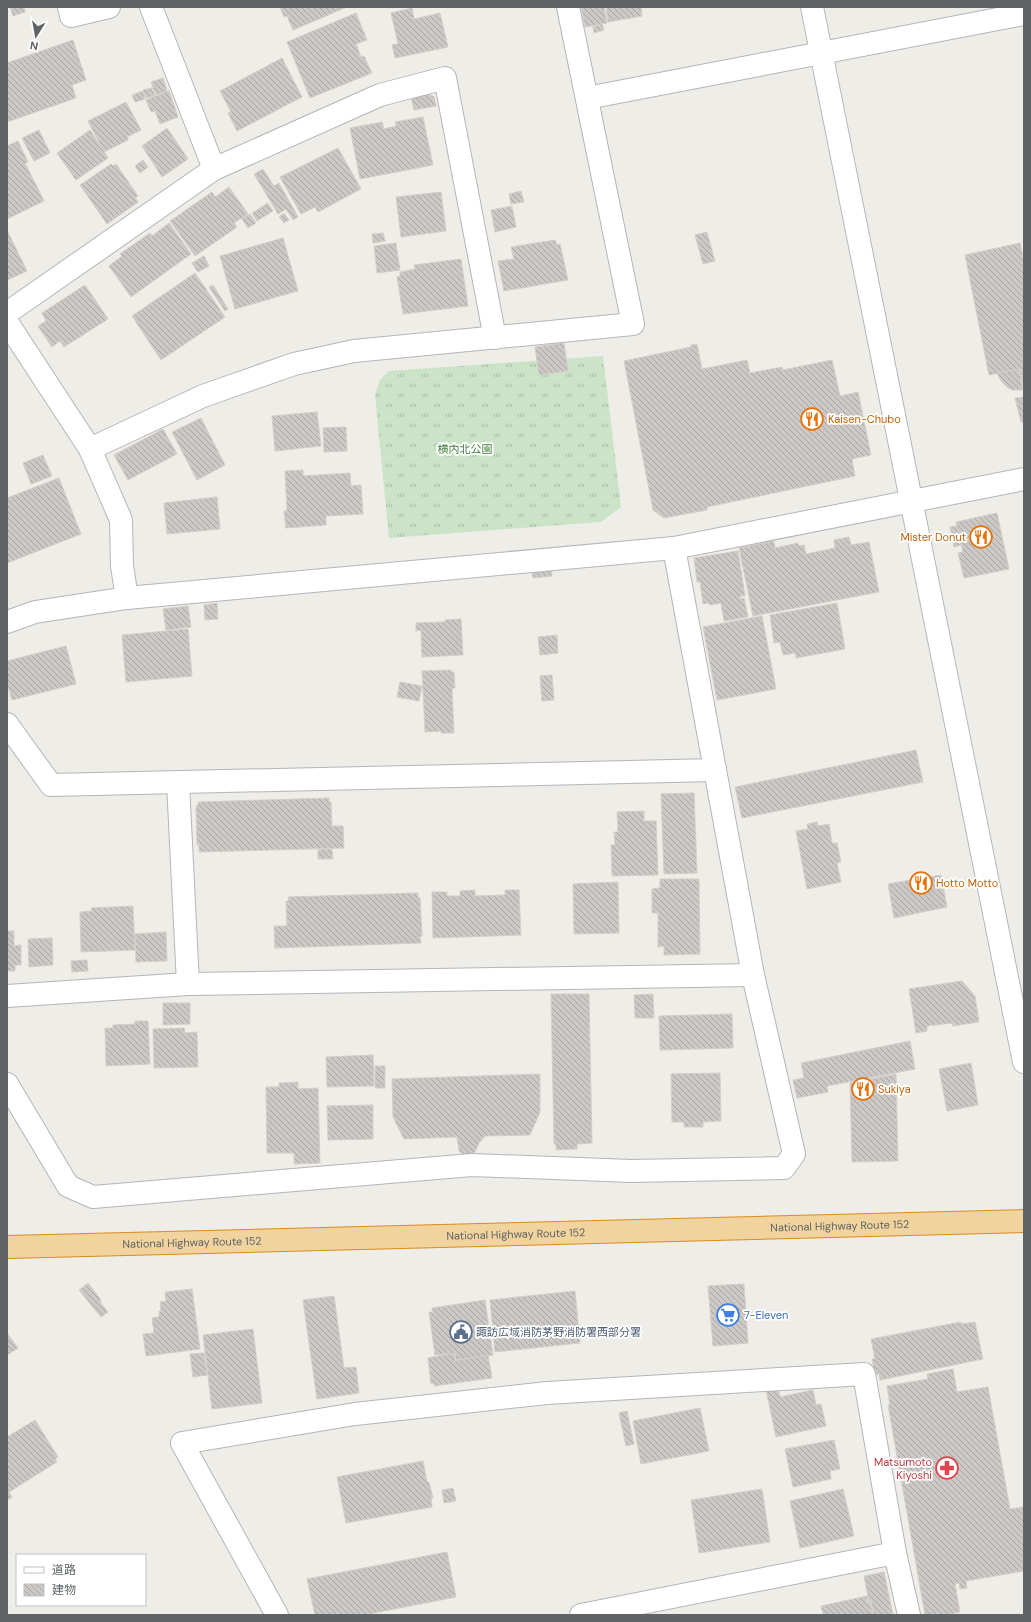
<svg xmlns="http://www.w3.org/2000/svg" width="1031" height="1622" viewBox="0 0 1031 1622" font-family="'DM Sans','Noto Sans JP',sans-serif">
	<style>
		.grass { fill: url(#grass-tufts) }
		.building { fill: url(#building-back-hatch); stroke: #d4cec7 }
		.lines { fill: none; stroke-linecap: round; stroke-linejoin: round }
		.street-casing { stroke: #b3b5b8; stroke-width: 24 }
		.secondary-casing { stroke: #b4b7bb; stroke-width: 24 }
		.highway-casing { stroke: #db8b1d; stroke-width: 24 }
		.street { stroke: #fff; stroke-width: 22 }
		.secondary { stroke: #fff; stroke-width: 22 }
		.highway { stroke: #f1d39e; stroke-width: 22 }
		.labels { text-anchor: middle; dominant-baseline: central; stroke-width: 3.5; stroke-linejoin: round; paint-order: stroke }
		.food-label { font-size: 11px; fill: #c56008; stroke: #fff; text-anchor: start }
		.park-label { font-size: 11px; fill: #468342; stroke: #fff }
		.street-label { font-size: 11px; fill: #5f6366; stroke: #fff }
		.shop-label { font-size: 11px; fill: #366cbe; stroke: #fff; text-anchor: start }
		.service-label { font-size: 11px; fill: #4e5e75; stroke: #fff; text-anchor: start }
		.health-label { font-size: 11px; fill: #be3a42; stroke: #fff; text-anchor: end }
	</style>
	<defs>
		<pattern id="grass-tufts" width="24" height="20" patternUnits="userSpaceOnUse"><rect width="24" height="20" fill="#cbe4c8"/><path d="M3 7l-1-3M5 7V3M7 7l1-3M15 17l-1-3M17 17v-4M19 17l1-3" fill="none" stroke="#a8bca6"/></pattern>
		<pattern id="building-back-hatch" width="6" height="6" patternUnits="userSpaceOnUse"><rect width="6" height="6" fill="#cbc8c5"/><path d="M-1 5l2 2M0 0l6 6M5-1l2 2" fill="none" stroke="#a8a6a4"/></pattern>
	</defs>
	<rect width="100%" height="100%" fill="#efede8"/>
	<polygon class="grass" points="603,356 621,507 601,522 389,538 375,395 380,380 389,371"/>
	<g class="building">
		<polygon points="10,7 24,7 25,12 13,16"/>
		<polygon points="280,7 347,7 293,30 287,16 284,17"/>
		<polygon points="581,7 604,7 607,23 585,27"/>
		<polygon points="606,7 641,7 642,16 608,22"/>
		<polygon points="412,8 414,19 440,13 448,47 395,58 392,45 398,44 391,13"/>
		<polygon points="356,13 367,40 356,44 361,57 364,56 372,73 310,98 287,42"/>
		<polygon points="602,24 604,30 594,33 593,27"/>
		<polygon points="73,40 86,80 72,85 76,98 7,122 7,63"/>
		<polygon points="282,58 302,97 237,131 228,113 231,112 220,91"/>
		<polygon points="163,78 167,91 156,95 151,82"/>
		<polygon points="152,88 155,96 146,98 143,90"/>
		<polygon points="143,91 145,99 135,102 132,95"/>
		<polygon points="169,91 178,117 160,124 155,111 151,112 146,100"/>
		<polygon points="429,94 434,97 436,106 414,110 411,96"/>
		<polygon points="126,102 141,130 127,137 128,140 104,152 88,121"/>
		<polygon points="423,117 433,165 360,179 350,128 382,122 384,129 396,126 395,122"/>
		<polygon points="167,128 188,159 162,177 142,146"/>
		<polygon points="39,130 50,153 34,161 22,138"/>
		<polygon points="90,130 108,158 76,180 57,153"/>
		<polygon points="18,141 28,162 25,163 44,201 7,219 7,146"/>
		<polygon points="338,148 361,189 318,212 315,207 301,214 280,177"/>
		<polygon points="143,160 148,167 140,173 135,166"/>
		<polygon points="111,164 113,166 116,164 138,196 135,198 138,202 107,224 80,185"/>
		<polygon points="263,169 274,186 279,183 298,217 293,220 286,209 278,214 254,174"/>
		<polygon points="229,187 248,214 234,223 237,227 195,256 170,221 212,192 215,197"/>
		<polygon points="521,191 524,202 511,204 509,194"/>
		<polygon points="441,192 446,231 401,237 396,197"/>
		<polygon points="268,203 273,211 257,221 252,213"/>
		<polygon points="512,206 516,227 495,232 491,210"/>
		<polygon points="284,213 289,220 284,223 279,217"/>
		<polygon points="250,214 256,223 248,228 242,219"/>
		<polygon points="169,223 191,254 131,297 109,266 122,256 120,254 150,233 152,236"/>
		<polygon points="7,230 27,271 7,280"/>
		<polygon points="707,232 715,261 703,264 695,235"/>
		<polygon points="383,233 385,241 373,243 372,234"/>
		<polygon points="283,238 298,291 235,309 220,256"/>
		<polygon points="555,240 557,245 560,244 568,280 504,291 498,261 514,259 511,247"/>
		<polygon points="396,243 400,270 377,273 374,246"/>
		<polygon points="1020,243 1024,262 1024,390 1020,369 989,375 965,255"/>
		<polygon points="204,256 209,266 198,272 192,263"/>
		<polygon points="461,259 468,306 403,314 397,277 400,276 400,272 415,269 414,265"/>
		<polygon points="195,273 225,317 161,360 132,316"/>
		<polygon points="85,285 108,319 64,347 60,341 52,347 38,326 46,321 42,313"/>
		<polygon points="213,285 228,309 225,311 209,287"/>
		<polygon points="564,343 568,371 539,375 535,347"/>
		<polygon points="697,344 702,369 747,360 750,373 782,367 783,370 832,360 840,396 858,392 871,455 852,459 855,476 707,507 707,510 664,518 653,510 624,361 691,347 691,345"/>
		<polygon points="1019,369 1023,390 1013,390 1008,388 1001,381 997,373"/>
		<polygon points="1024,397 1024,422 1021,422 1015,398"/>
		<polygon points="317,412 321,446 275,451 272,416"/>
		<polygon points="201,418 225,465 197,480 172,432"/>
		<polygon points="346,427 347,451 324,452 323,428"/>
		<polygon points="163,429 177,454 128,480 114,455"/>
		<polygon points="43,455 52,476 31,484 23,463"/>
		<polygon points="303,470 303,476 350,473 351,486 361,485 363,514 326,516 326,525 286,528 284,511 287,511 285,471"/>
		<polygon points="59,478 81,534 7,563 7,498"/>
		<polygon points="217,497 220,529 167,534 164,503"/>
		<polygon points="997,513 1009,569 964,578 958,553 963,552 956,522"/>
		<polygon points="957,526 961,545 954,547 950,527"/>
		<polygon points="849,537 851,545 869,542 879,592 753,616 739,548 774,541 775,548 798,543 799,546 804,545 806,554 835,548 834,540"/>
		<polygon points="738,551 745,596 740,596 740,599 744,598 748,617 724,621 721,603 710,605 709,603 703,604 700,582 697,582 694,558"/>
		<polygon points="551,567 552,576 533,578 532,570"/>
		<polygon points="217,603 218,619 205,620 204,605"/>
		<polygon points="837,603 845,649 796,658 795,653 783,655 780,642 774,643 770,615"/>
		<polygon points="188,606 191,627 166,630 163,609"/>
		<polygon points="762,616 776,689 717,700 703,627"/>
		<polygon points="461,619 463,655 422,657 421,630 416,631 416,623 445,622 445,620"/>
		<polygon points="188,629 192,676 126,682 122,635"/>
		<polygon points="557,635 558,653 540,655 538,637"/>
		<polygon points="66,646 76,684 12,700 7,683 7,661"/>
		<polygon points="451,670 451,672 454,672 455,688 452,688 454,733 441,733 441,731 425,732 422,671"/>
		<polygon points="552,675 554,700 542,701 540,676"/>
		<polygon points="400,682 422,686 419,701 397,697"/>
		<polygon points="916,750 923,782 742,818 735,787"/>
		<polygon points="694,793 697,873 664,874 661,794"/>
		<polygon points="329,798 329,802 331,802 332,826 343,826 344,848 199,852 199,845 197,845 196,806 198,806 198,802"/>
		<polygon points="644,811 644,821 656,821 658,875 612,876 611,845 615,845 614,832 618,832 617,812"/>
		<polygon points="817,822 818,826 829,824 832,843 837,843 841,862 837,863 841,882 807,889 796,831 808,829 807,824"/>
		<polygon points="332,849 333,859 318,859 318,850"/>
		<polygon points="941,875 947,907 894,918 888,884"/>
		<polygon points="660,879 699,879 700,954 664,955 664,946 658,947 658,913 652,913 652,889 660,888"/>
		<polygon points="618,882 619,933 574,934 573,884"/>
		<polygon points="475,890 475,896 505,895 505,890 519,890 521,935 433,938 432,892 447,892 447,896 460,896 460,891"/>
		<polygon points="418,893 418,898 420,898 422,936 420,937 421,943 275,948 274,926 287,926 286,901 289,901 288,897"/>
		<polygon points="133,906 135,950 81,952 80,912 92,911 91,908"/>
		<polygon points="7,931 14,931 14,946 21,945 21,965 15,965 15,971 7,971"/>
		<polygon points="166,932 167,961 136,962 135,934"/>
		<polygon points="52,938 53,965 29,967 28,939"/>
		<polygon points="87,960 88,971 72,972 71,961"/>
		<polygon points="962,981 975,996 979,1022 953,1026 952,1023 927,1026 927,1031 916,1033 909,989"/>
		<polygon points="551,994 589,994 592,1143 577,1144 577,1149 556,1150 556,1144 554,1144"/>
		<polygon points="653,994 654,1018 635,1018 634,995"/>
		<polygon points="163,1003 190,1003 190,1024 163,1025"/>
		<polygon points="732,1014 733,1048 660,1050 659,1016"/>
		<polygon points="135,1021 148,1021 150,1064 106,1066 105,1028 113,1028 113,1025 135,1024"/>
		<polygon points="184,1028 185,1033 197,1032 198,1067 154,1068 153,1029"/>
		<polygon points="910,1041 915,1069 827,1086 828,1092 797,1098 793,1080 804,1078 801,1063"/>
		<polygon points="373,1055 374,1086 327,1087 326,1057"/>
		<polygon points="971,1063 978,1105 947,1111 939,1069"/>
		<rect x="375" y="1066" width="10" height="22"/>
		<polygon points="720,1073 721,1121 703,1122 703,1127 684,1127 684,1122 672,1122 671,1074"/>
		<polygon points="540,1074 540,1112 530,1135 485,1136 479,1143 475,1152 469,1155 463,1154 459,1151 457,1137 404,1139 393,1117 392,1079"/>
		<polygon points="896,1074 898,1161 852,1162 850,1083"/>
		<polygon points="298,1082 298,1089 318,1088 320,1163 294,1164 294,1153 267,1153 266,1087 279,1087 279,1083"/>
		<polygon points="373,1105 373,1139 328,1140 327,1106"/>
		<polygon points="88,1283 101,1300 100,1302 108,1312 101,1317 79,1290"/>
		<polygon points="744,1284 748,1343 713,1346 708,1286"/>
		<polygon points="192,1289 200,1349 146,1356 143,1334 154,1333 152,1318 159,1317 159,1311 161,1311 160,1302 166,1301 165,1292"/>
		<polygon points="575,1291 580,1343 495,1352 490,1300"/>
		<polygon points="334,1296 344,1368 356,1367 359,1393 317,1399 303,1300"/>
		<polygon points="485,1300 493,1355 456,1360 455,1353 435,1355 429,1312 433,1312 432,1308"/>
		<polygon points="961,1322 961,1324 975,1322 983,1359 880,1380 879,1374 875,1375 872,1359 875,1359 871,1339"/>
		<polygon points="253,1329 262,1403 212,1409 203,1335"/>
		<polygon points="7,1333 18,1348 7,1355"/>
		<polygon points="204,1353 207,1375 193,1377 190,1354"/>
		<polygon points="454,1353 455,1361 488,1355 492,1378 434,1386 434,1383 431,1384 428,1358"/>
		<polygon points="953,1369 957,1392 988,1387 1010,1509 1024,1507 1024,1571 966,1581 967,1588 960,1589 959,1583 955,1584 960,1612 946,1615 925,1615 888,1405 890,1405 887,1386 928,1379 927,1374"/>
		<polygon points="778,1388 780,1397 813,1390 816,1405 821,1404 826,1426 776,1437 766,1390"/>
		<polygon points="700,1408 709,1451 641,1464 633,1421"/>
		<polygon points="627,1411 634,1444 626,1446 619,1413"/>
		<polygon points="35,1420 58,1457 55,1459 57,1462 9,1492 12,1497 7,1500 7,1437"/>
		<polygon points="834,1440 840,1469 830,1471 831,1479 793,1487 785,1449"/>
		<polygon points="423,1461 427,1482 429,1482 433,1498 431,1498 432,1507 346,1523 337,1477"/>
		<polygon points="453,1488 456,1501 444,1503 442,1490"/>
		<polygon points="762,1489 770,1542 699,1553 691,1500"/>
		<polygon points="843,1489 854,1536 800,1548 790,1501"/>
		<polygon points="447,1552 456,1597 364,1615 315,1615 307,1579"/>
		<polygon points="884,1572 893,1615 874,1615 871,1601 869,1602 864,1576"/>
		<polygon points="867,1596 867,1602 870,1602 873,1615 823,1615 821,1606"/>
	</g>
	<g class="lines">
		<g class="street-casing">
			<g id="street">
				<polyline points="69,7 71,16 109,7"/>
				<polyline points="151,7 214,169"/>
				<polyline points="587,98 1024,14"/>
				<polyline points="7,313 214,169 380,95 445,78 495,338"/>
				<polyline points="7,322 90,449 121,520 122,566 127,598"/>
				<polyline points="90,449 203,396 294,364 354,351 633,324 568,7"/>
				<polyline points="7,622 35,612 127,598 674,548 1024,479"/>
				<polyline points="7,724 51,785 715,770"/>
				<polyline points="178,783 188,984"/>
				<polyline points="7,996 188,984 753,975"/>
				<polyline points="7,1084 68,1186 93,1197 472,1165 631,1171 784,1168 794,1154 753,975 674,548"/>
				<polyline points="277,1615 182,1443 355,1414 547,1393 864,1374 895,1553 909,1615"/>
				<polyline points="581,1615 895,1553"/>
			</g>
		</g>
		<g class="secondary-casing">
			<polyline id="secondary" points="812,7 1024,1062"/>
		</g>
		<g class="highway-casing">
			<g id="highway">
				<path id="s1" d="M7 1247 1024 1221"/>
			</g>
		</g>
		<use href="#street" class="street"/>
		<use href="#secondary" class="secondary"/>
		<use href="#highway" class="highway"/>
	</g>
	<defs>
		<g id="restaurant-ring" transform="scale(1.15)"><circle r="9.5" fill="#fff" stroke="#e8710a" stroke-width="1.5"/><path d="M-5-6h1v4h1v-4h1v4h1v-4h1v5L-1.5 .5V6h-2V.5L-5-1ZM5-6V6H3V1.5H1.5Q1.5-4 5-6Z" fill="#e8710a"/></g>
		<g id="supermarket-ring" transform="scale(1.15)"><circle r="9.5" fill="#fff" stroke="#3f7fe0" stroke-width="1.5"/><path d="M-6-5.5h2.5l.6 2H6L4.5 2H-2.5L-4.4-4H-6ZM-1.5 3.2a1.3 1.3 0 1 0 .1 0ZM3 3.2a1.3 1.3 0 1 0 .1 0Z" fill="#3f7fe0"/></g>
		<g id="civic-ring" transform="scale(1.15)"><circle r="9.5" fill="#fff" stroke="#5c6f8a" stroke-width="1.5"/><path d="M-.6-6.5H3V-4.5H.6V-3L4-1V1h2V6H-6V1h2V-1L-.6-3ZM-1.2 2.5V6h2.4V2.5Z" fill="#5c6f8a"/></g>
		<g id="pharmacy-ring" transform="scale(1.15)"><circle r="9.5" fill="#fff" stroke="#e0444e" stroke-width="1.5"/><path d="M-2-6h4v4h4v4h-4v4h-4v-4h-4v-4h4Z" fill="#e0444e"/></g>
	</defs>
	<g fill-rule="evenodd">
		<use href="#restaurant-ring" x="812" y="419"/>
		<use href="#restaurant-ring" x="981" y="537"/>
		<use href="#restaurant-ring" x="921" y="883"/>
		<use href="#restaurant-ring" x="863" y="1089"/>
		<use href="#supermarket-ring" x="728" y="1315"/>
		<use href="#civic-ring" x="461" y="1332"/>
		<use href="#pharmacy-ring" x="947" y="1468"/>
	</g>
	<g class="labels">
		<g class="food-label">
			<text x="828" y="419">Kaisen-Chubo</text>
			<text x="966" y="537" text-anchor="end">Mister Donut</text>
			<text x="936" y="883">Hotto Motto</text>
			<text x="878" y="1089">Sukiya</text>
		</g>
		<g class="park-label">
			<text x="465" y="449">横内北公園</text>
		</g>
		<g class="street-label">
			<text stroke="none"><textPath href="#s1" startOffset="833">National Highway Route 152</textPath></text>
			<text stroke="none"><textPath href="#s1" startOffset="509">National Highway Route 152</textPath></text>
			<text stroke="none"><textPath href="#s1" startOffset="185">National Highway Route 152</textPath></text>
		</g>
		<g class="shop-label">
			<text x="744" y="1315">7-Eleven</text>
		</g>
		<g class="service-label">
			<text x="476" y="1332">諏訪広域消防茅野消防署西部分署</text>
		</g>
		<g class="health-label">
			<text x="932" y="1462">Matsumoto<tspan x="932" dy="13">Kiyoshi</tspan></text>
		</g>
	</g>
	<rect width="1031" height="1622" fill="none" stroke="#5f6366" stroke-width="16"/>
	<rect x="16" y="1554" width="130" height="52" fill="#ffffff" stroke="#bfc1c2"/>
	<rect x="24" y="1567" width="20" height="6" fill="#ffffff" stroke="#bfc1c2"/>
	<text x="52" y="1574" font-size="12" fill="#5f6366">道路</text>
	<rect x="24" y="1584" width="20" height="12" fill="url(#building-back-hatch)" stroke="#bfc1c2"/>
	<text x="52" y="1594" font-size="12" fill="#5f6366">建物</text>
	<g transform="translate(36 36) rotate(191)" stroke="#ffffff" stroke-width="3" paint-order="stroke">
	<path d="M0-3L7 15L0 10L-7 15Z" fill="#5f6366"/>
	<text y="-6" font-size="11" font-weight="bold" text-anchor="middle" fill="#5f6366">N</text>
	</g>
</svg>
